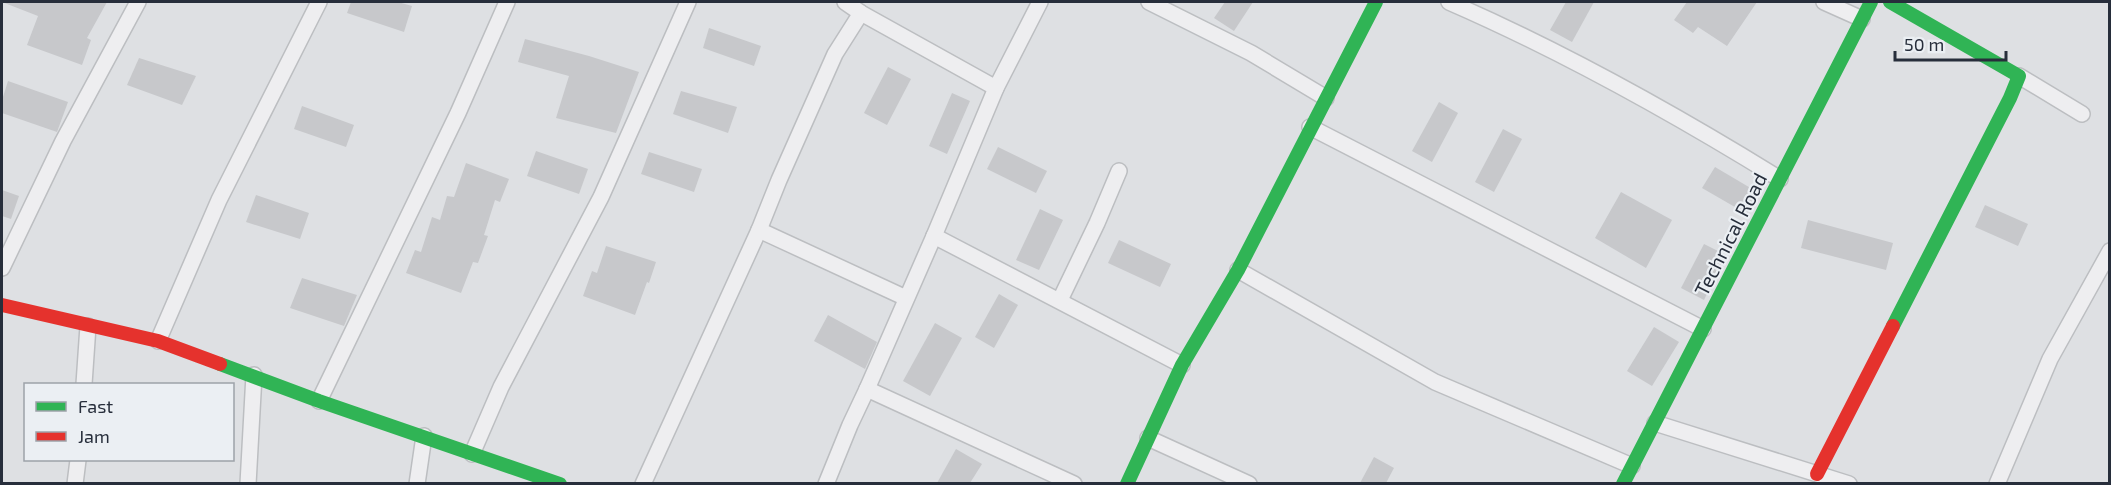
<svg xmlns="http://www.w3.org/2000/svg" width="2111" height="485" viewBox="0 0 2111 485" font-family="'Exo 2',sans-serif">
	<style>
		.building { fill: #c7c8cb }
		.lines { fill: none; stroke-linecap: round; stroke-linejoin: round }
		.street-casing { stroke: #bcbec1; stroke-width: 18 }
		.street { stroke: #eeeef0; stroke-width: 15 }
		.fast { stroke: #30b455; stroke-width: 14 }
		.jam { stroke: #e5322d; stroke-width: 14 }
		.labels { text-anchor: middle; dominant-baseline: central; stroke-width: 4.5; stroke-linejoin: round; paint-order: stroke }
		.street-label { font-size: 20px; fill: #272e3b; stroke: #ebeff3 }
	</style>
	<rect width="100%" height="100%" fill="#dee0e3"/>
	<g class="building">
		<polygon points="2,2 107,2 87,38 91,40 82,65 27,45 38,16"/>
		<polygon points="351,2 398,2 412,6 404,32 347,13"/>
		<polygon points="1225,2 1253,2 1234,31 1214,18"/>
		<polygon points="1566,2 1594,2 1572,42 1550,30"/>
		<polygon points="1687,2 1757,2 1727,46 1698,27 1693,33 1674,20"/>
		<polygon points="709,28 761,46 754,66 703,48"/>
		<polygon points="525,39 589,56 639,72 616,133 556,118 569,76 518,62"/>
		<polygon points="139,58 196,76 182,105 127,85"/>
		<polygon points="888,67 911,79 887,125 864,113"/>
		<polygon points="8,81 68,102 57,132 2,113 2,100"/>
		<polygon points="681,91 737,107 728,133 673,114"/>
		<polygon points="952,93 970,101 947,154 929,146"/>
		<polygon points="1439,102 1458,113 1432,162 1412,151"/>
		<polygon points="302,106 354,125 346,147 294,129"/>
		<polygon points="1503,129 1522,139 1494,192 1475,182"/>
		<polygon points="998,147 1047,171 1036,193 987,169"/>
		<polygon points="536,151 588,169 579,194 527,176"/>
		<polygon points="649,152 702,169 694,192 641,174"/>
		<polygon points="466,163 509,179 500,202 495,200 484,235 488,236 478,263 473,262 461,293 406,273 415,250 421,252 432,217 440,220 447,196 454,197"/>
		<polygon points="1715,167 1759,193 1747,214 1702,188"/>
		<polygon points="2,190 19,196 11,219 2,216"/>
		<polygon points="1621,192 1672,220 1646,268 1595,238"/>
		<polygon points="256,195 309,213 300,239 246,222"/>
		<polygon points="1985,205 2028,224 2018,246 1975,227"/>
		<polygon points="1040,209 1063,220 1039,270 1016,260"/>
		<polygon points="1808,220 1893,243 1886,270 1801,248"/>
		<polygon points="1119,240 1171,264 1160,287 1108,263"/>
		<polygon points="1704,244 1726,255 1704,300 1681,288"/>
		<polygon points="606,246 656,262 649,283 647,282 635,315 583,296 592,271 597,273"/>
		<polygon points="302,278 357,295 344,326 290,308"/>
		<polygon points="999,294 1018,305 994,348 975,337"/>
		<polygon points="828,315 877,342 865,369 814,341"/>
		<polygon points="935,323 962,338 930,396 903,381"/>
		<polygon points="1654,327 1679,342 1652,386 1627,371"/>
		<polygon points="956,449 982,464 970,483 937,483"/>
		<polygon points="1374,457 1394,468 1386,483 1360,483"/>
	</g>
	<g class="lines">
		<g class="street-casing">
			<g id="street">
				<polyline points="845,2 861,13 996,88"/>
				<polyline points="1149,2 1251,53 1326,98"/>
				<path d="M1449 2C1564 52 1673 113 1780 179"/>
				<polyline points="1824,2 1862,19"/>
				<polyline points="2019,76 2082,114"/>
				<polyline points="1310,127 1703,329"/>
				<polyline points="759,230 906,298"/>
				<polyline points="934,236 1182,365"/>
				<polyline points="2,268 63,141 138,2"/>
				<polyline points="1238,270 1435,382 1632,466"/>
				<polyline points="1060,300 1097,223 1119,171"/>
				<polyline points="158,341 219,200 319,2"/>
				<polyline points="84,384 88,326"/>
				<polyline points="867,389 1074,484"/>
				<polyline points="319,401 458,113 507,2"/>
				<polyline points="1655,423 1849,484"/>
				<polyline points="1148,438 1249,484"/>
				<polyline points="472,454 501,387 601,197 688,2"/>
				<polyline points="75,484 78,460"/>
				<polyline points="248,484 254,375"/>
				<polyline points="417,484 424,436"/>
				<polyline points="643,484 759,230 779,180 835,54 861,13"/>
				<polyline points="826,484 850,425 867,389 934,236 996,88 1040,2"/>
				<polyline points="1997,484 2050,359 2110,251"/>
			</g>
		</g>
		<use href="#street" class="street"/>
		<g class="fast">
			<polyline points="1890,2 2019,76 2010,98 1893,326"/>
			<polyline points="220,364 319,401 560,484"/>
			<polyline points="1127,484 1182,365 1238,270 1376,2"/>
			<polyline points="1623,484 1871,2"/>
		</g>
		<g class="jam">
			<polyline points="2,305 158,341 220,364"/>
			<polyline points="1817,474 1893,326"/>
		</g>
	</g>
	<g class="labels">
		<g class="street-label">
			<text transform="translate(1730 234) rotate(-63)">Technical Road</text>
		</g>
	</g>
	<rect width="2111" height="485" fill="none" stroke="#272e3b" stroke-width="6"/>
	<rect x="24" y="383" width="210" height="78" fill="#ebeff3" stroke="#9da2a9" stroke-width="1.5"/>
	<rect x="36" y="402" width="30" height="9" fill="#30b455" stroke="#9da2a9" stroke-width="1.5"/>
	<text x="78" y="413" font-size="18" fill="#272e3b">Fast</text>
	<rect x="36" y="432" width="30" height="9" fill="#e5322d" stroke="#9da2a9" stroke-width="1.5"/>
	<text x="78" y="443" font-size="18" fill="#272e3b">Jam</text>
	<path d="M1895 51v9h111v-9" fill="none" stroke="#272e3b" stroke-width="3"/>
	<text x="1904" y="51" font-size="18" fill="#272e3b" stroke="#ebeff3" stroke-width="4.5" paint-order="stroke">50 m</text>
</svg>
